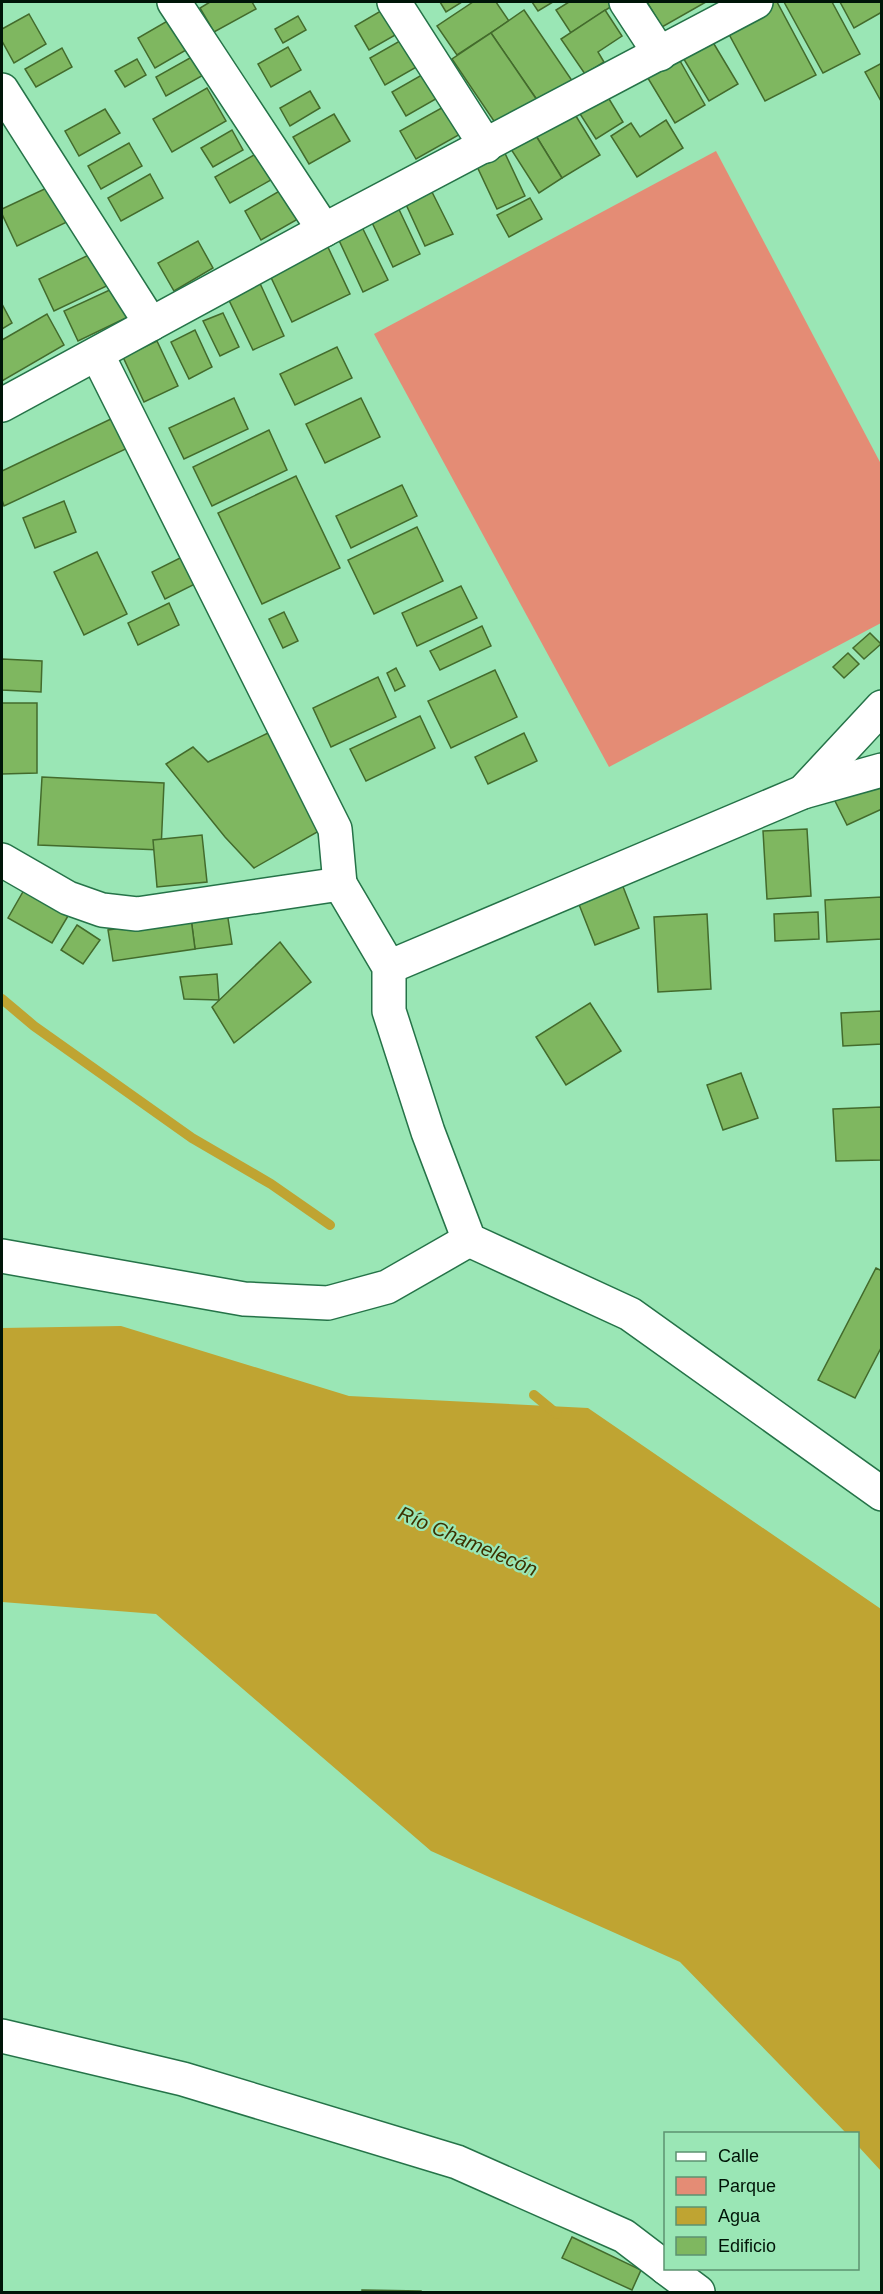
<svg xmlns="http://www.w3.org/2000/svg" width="883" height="2294" viewBox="0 0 883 2294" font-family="Helvetica,sans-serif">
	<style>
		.green { fill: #e48c75 }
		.water { fill: #bfa432 }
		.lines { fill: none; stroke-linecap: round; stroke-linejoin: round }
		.stream { stroke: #bfa432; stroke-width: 10 }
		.building { fill: #7fb760; stroke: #436b2c; stroke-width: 1.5 }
		.minor-casing { stroke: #257348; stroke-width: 36 }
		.minor { stroke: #fff; stroke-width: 33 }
		.labels { text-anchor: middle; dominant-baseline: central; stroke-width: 4.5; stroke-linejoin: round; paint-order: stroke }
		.water-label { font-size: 20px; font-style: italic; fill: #3c3101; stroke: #9ae6b5 }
	</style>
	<rect width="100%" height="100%" fill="#9ae6b5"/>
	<polygon class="green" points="716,151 881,464 881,623 609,767 374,334"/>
	<polygon class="water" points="121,1326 349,1396 588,1408 881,1609 881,2171 858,2146 858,2134 846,2133 680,1962 431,1851 156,1614 2,1602 2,1328"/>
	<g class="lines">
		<g class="stream">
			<polyline points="2,999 34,1026 192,1138 271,1184 330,1225"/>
			<polyline points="534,1395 557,1414"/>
		</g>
	</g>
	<g class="building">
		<polygon points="210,2 252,2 256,9 214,32 200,8"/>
		<polygon points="440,2 462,2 446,12"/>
		<polygon points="473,2 496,2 509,21 457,55 437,26"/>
		<polygon points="532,2 553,2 538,11"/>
		<polygon points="569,2 618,2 571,33 556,10"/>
		<polygon points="647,2 706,2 662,27"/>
		<polygon points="770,2 777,2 816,75 765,101 724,25"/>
		<polygon points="784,2 832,2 860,54 823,73"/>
		<polygon points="840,2 882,2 882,12 854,28"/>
		<polygon points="391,5 404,30 369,50 355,26"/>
		<polygon points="524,10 575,85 542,107 491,33"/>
		<polygon points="605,10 622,36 598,52 604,62 585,74 561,39"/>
		<polygon points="29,14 46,44 14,63 2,41 2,29"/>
		<polygon points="176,16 193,46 155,68 138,38"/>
		<polygon points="298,16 306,30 283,43 275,29"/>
		<polygon points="491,33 539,103 500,130 452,59"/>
		<polygon points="708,34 738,84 709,101 679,51"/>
		<polygon points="405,38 420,65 385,85 370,58"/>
		<polygon points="288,47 301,70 271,87 258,64"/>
		<polygon points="62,48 72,67 36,87 25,69"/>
		<polygon points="675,52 705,105 675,123 643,70"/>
		<polygon points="197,54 207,73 166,96 156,77"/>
		<polygon points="137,59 146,75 125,87 115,71"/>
		<polygon points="882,63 882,103 865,72"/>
		<polygon points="434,68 448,92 406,116 392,92"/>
		<polygon points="207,88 226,121 172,152 153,119"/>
		<polygon points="603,89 623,122 596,139 575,106"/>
		<polygon points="310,91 320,108 290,126 280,108"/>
		<polygon points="456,100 471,128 416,159 400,131"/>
		<polygon points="571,108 600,155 562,178 533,131"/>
		<polygon points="105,109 120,133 79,156 65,131"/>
		<polygon points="334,114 350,141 309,164 293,137"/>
		<polygon points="666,120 683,148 637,177 611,136 631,123 640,137"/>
		<polygon points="232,130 243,150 213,167 201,148"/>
		<polygon points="533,131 562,178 539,193 509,146"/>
		<polygon points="129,143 142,166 101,189 88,166"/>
		<polygon points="502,147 525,196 497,209 474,160"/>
		<polygon points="263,150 278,176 230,203 215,177"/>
		<polygon points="150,174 163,198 121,221 108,198"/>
		<polygon points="53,185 69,221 17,246 2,214 2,209"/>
		<polygon points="288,186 305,215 261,240 245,211"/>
		<polygon points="430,188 453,234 425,246 404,200"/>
		<polygon points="530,198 542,219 509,237 497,215"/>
		<polygon points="395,201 420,254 393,267 368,214"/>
		<polygon points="361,225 388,280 363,292 337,236"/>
		<polygon points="198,241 213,268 174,291 158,263"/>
		<polygon points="326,243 350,294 292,322 268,271"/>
		<polygon points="97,251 113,283 54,311 39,279"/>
		<polygon points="258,279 284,336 253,350 226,294"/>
		<polygon points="114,288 128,317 78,341 64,311"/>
		<polygon points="2,304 12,323 2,329"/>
		<polygon points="223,313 239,347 220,356 203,321"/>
		<polygon points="47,314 64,345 2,381 2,340"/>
		<polygon points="195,330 212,367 189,379 171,342"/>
		<polygon points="157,341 178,386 144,402 123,357"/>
		<polygon points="337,347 352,378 295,405 280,374"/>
		<polygon points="234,398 248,429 184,459 169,428"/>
		<polygon points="361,398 380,437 325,463 306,424"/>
		<polygon points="115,417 130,447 4,506 2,500 2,471"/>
		<polygon points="269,430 287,470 212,506 193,467"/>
		<polygon points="296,476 340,568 262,604 218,513"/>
		<polygon points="402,485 417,516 351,548 336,516"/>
		<polygon points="64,501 76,532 35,548 23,518"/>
		<polygon points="417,527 443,581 374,614 348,560"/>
		<polygon points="97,552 127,614 84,635 54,572"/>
		<polygon points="184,556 197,583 165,599 152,572"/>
		<polygon points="461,586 477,618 417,646 402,613"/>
		<polygon points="169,603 179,625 138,645 128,623"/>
		<polygon points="284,612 298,641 283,648 269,619"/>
		<polygon points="482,626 491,646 440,670 430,651"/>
		<polygon points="870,633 881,644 864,659 853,648"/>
		<polygon points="848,653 859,664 844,678 833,667"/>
		<polygon points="2,659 42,661 41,692 2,690"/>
		<polygon points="396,668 405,686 395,691 387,673"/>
		<polygon points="495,670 517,717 451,748 428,701"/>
		<polygon points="378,677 396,717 331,747 313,708"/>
		<polygon points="2,703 37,703 37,773 2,774"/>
		<polygon points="420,716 435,748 366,781 350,749"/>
		<polygon points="268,733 319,831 254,868 225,837 166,764 193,747 208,762"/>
		<polygon points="524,733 537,761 488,784 475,757"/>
		<polygon points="882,772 882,809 847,825 832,795"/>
		<polygon points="42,777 164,783 161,850 38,845"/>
		<polygon points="807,829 811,896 767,899 763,831"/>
		<polygon points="202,835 207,882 157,887 153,840"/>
		<polygon points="622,884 639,928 595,945 578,902"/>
		<polygon points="24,890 68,916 52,943 8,918"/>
		<polygon points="882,897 882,939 827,942 825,900"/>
		<polygon points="227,912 232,944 195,949 191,918"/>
		<polygon points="818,912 819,939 775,941 774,914"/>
		<polygon points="707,914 711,989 658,992 654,917"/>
		<polygon points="191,918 195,949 113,961 108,930"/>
		<polygon points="77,925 100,940 83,964 61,950"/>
		<polygon points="280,942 311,982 234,1043 212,1007"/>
		<polygon points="217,974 219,1000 184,999 180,977"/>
		<polygon points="590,1003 621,1051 566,1085 536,1037"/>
		<polygon points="882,1011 882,1044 843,1046 841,1013"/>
		<polygon points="741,1073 758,1118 723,1130 707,1085"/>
		<polygon points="882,1107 882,1160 836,1161 833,1109"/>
		<polygon points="876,1268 882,1271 882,1346 855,1398 818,1380"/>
		<polygon points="572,2237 641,2270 632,2290 562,2258"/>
		<polygon points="362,2290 421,2291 421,2292 362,2292"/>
	</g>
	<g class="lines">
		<g class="minor-casing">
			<g id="minor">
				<polyline points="174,2 324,230"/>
				<polyline points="394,2 486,146"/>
				<polyline points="626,2 660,54"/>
				<polyline points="2,90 151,324"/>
				<polyline points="97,354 335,829 340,884"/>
				<polyline points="2,405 324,230 756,2"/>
				<polyline points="803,792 882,707"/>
				<polyline points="2,860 68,898 102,910 137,914 340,884 389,967 389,1011 428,1132 469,1240 630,1314 882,1494"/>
				<polyline points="389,967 803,792 882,770"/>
				<polyline points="2,1256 244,1299 328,1303 387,1287 469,1240"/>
				<polyline points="2,2036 183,2079 457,2162 624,2236 666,2268"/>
				<polyline points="666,2268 698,2292"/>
			</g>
		</g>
		<use href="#minor" class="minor"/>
	</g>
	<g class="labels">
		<g class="water-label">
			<text transform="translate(468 1541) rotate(23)">Río Chamelecón</text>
		</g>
	</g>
	<rect width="883" height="2294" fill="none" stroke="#001508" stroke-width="6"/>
	<rect x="664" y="2132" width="195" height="138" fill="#9ae6b5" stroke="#5c9270" stroke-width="1.5"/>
	<rect x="676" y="2152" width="30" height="9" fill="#ffffff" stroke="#5c9270" stroke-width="1.5"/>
	<text x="718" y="2162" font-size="18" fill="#001508">Calle</text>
	<rect x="676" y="2177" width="30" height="18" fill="#e48c75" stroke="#5c9270" stroke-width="1.5"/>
	<text x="718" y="2192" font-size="18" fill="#001508">Parque</text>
	<rect x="676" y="2207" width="30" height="18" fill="#bfa432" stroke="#5c9270" stroke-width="1.5"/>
	<text x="718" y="2222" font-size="18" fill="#001508">Agua</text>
	<rect x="676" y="2237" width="30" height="18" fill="#7fb760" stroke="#5c9270" stroke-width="1.5"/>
	<text x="718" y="2252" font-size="18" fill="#001508">Edificio</text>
</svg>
